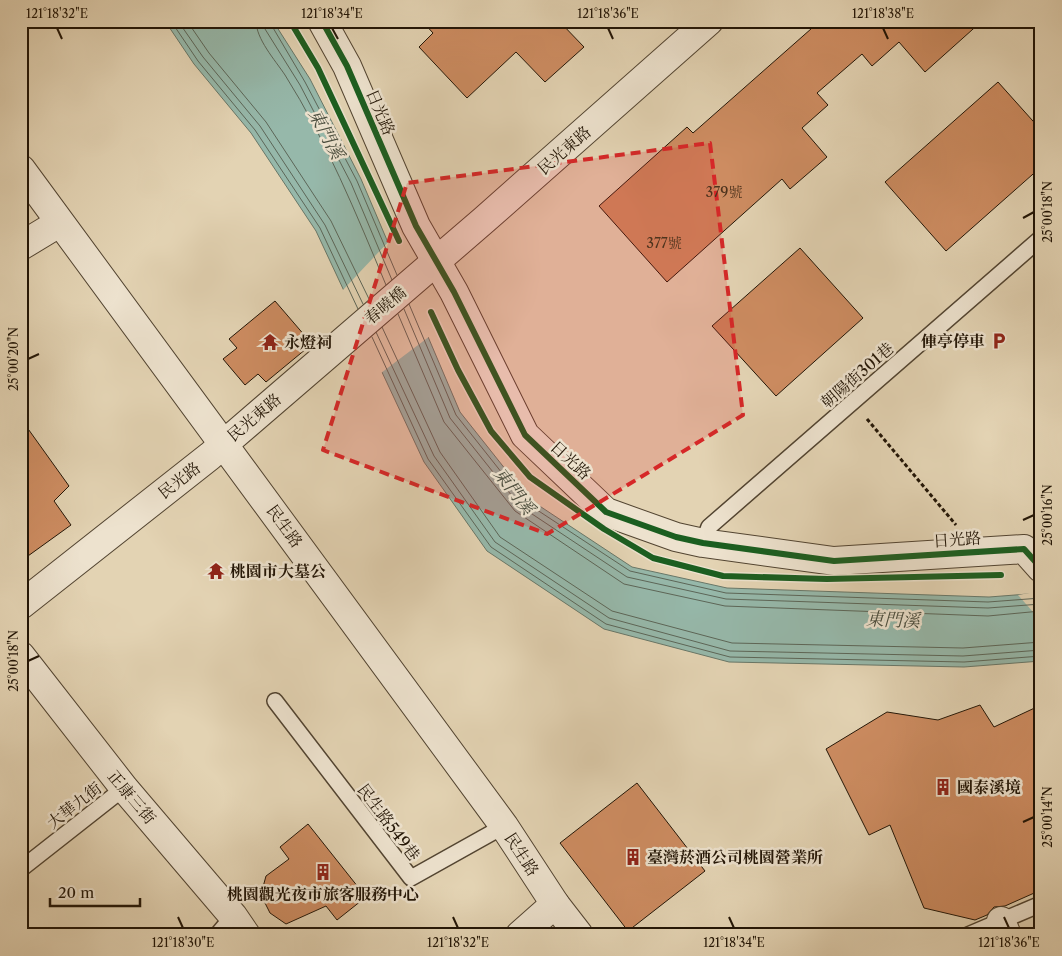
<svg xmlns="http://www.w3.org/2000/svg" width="1062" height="956" viewBox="0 0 1062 956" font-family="'Libre Caslon Text','Noto Serif TC',serif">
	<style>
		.water { fill: #96b8aa; stroke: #687768 }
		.pier { fill: #e3d3b3 }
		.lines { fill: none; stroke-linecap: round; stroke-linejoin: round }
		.shore { stroke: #5c6658; stroke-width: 1 }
		.building { fill: #cd8c61; stroke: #221506 }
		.lane-casing { stroke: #524431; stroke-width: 18 }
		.street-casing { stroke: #524431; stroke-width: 30 }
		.path { stroke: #221506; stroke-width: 3; stroke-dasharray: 4 2.5; stroke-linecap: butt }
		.lane { stroke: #ede2ce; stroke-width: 15 }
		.street { stroke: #ede2ce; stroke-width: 28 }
		.cycleway-casing { stroke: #ede2ce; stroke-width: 9 }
		.cycleway { stroke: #1b5e20; stroke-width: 6 }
		.marked { fill: #d62828; fill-opacity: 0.2; stroke: #d62828; stroke-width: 4; stroke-dasharray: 10 6; stroke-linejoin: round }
		.ticks { fill: none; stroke: #221506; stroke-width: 2 }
		.labels { text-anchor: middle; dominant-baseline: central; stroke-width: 5; stroke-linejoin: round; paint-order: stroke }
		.number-label { font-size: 14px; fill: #4d331d }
		.street-label { font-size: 16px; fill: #221506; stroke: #ede2ce }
		.poi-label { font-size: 16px; font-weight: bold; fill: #221506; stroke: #ede2ce; text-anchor: start }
		.water-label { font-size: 18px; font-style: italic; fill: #4b4e3f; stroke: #ede2ce }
		.neatline { fill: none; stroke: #221506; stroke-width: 2 }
		.ticks-label { font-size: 12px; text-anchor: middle; fill: #221506 }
	</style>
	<rect width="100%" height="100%" fill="#e3d3b3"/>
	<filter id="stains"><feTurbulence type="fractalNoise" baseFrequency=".004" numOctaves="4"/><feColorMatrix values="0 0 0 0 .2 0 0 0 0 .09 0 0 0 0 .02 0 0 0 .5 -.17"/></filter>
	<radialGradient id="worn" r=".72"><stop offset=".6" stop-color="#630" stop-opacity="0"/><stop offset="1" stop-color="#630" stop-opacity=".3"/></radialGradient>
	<polygon class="water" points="165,21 273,21 310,79 361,179 460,412 529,499 632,567 727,588 989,597 1041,593 1041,661 964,667 729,662 604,629 487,551 424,462 316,231 251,133 194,64"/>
	<g class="pier">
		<polygon points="390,240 430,336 381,373 342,291"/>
		<polygon points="1041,591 1041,621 1018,595"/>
	</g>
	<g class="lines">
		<g class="shore">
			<polyline points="171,21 198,61 255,130 320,228 358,309"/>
			<polyline points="178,21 203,57 260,126 325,225 363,304"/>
			<polyline points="187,21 209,53 266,122 331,221 369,299"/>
			<path d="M256 21C256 39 275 60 285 75 326 140 356 213 386 285"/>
			<polyline points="263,21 265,29 300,85 351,183 392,280"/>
			<polyline points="269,21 305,82 357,181 397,275"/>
			<polyline points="409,304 456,415 525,502 630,571 726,593 988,602 1041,598"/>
			<polyline points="404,309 450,418 520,506 627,577 726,599 988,608 1041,604"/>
			<polyline points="398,314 444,422 515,511 624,584 725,606 988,616 1041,611"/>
			<polyline points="382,327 440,452 500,537 612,611 732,643 963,648 1041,642"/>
			<polyline points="376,332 434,456 495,542 609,618 730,651 963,656 1041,650"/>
			<polyline points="372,337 428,459 491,547 606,624 730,657 964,662 1041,656"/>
		</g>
	</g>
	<g class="building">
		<polygon points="422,21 559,21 584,47 545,82 516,52 467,98 419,47 433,33"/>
		<polygon points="820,21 982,21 925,72 899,42 872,66 862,54 817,93 828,105 802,128 827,157 790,189 782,179 667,282 599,206 687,127 693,133"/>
		<polygon points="998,82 1041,130 1041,167 946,251 885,182"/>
		<polygon points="800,248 863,318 776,396 712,326"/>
		<polygon points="275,301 312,344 266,382 258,374 245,385 223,359 237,348 229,339"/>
		<polygon points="21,419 69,486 54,501 71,525 21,561"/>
		<polygon points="980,705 994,727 1041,705 1041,890 1005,906 994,907 987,915 975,920 924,908 890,825 869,835 826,749 887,712 938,720"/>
		<polygon points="637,783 705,871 628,931 560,843"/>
		<polygon points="308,824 366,897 337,920 326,906 286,924 270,913 265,903 263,887 266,876 289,859 280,847"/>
	</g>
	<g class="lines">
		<g class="lane-casing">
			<g id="lane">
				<polyline points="703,543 709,527 1041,238"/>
				<polyline points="275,701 411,878 504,826"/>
				<polyline points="21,869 124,788"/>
				<polyline points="217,935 233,916"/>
				<polyline points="968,935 1041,904"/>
			</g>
		</g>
		<g class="street-casing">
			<g id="street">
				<polyline points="322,21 347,66 416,226 454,292 525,435 606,512 676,537 703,543 834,561 1024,549 1041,568"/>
				<polyline points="21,169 504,826 555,904 579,935"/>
				<polyline points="21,246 59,223"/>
				<polyline points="21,605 210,456 484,220 709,21"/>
				<polyline points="21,656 124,788 233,916 246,935"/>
				<polyline points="1001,921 1007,935"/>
				<polyline points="520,935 555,904"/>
			</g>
		</g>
		<polyline class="path" points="867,419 956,525"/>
		<use href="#lane" class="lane"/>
		<use href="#street" class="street"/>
		<g class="cycleway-casing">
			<g id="cycleway">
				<polyline points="290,21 318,68 399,241"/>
				<polyline points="322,21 347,66 416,226 454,292 525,435 606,512 676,537 703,543 834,561 1024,549 1041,568"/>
				<polyline points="431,312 458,370 491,431 530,477 604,529 653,558 723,576 827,579 1001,575"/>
			</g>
		</g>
		<use href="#cycleway" class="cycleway"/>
	</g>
	<path class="marked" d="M710 143 743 415 547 534 323 450 407 183Z"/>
	<path class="ticks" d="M57 28 62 39M332 28 338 39M608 28 613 39M883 28 888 39M1023 218 1034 212M28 359 39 354M1023 520 1034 515M28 661 39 656M1023 822 1034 817M178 917 183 928M453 917 458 928M729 917 734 928M1004 917 1009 928"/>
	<defs>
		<g id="parking-bare" transform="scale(1.35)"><path d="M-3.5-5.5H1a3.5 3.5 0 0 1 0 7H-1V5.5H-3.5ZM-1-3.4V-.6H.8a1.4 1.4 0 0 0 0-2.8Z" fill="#8f2418" stroke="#ede2ce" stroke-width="2.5" paint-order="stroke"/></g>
		<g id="temple-bare" transform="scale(1.35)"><path d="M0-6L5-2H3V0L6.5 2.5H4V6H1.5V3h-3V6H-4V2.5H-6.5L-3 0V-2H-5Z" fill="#8f2418" stroke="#ede2ce" stroke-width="2.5" paint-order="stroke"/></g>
		<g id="building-bare" transform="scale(1.35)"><path d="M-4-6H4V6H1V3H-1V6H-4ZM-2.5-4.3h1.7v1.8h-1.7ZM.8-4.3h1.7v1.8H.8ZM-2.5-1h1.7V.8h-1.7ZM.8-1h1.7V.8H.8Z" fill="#8f2418" stroke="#ede2ce" stroke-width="2.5" paint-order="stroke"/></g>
	</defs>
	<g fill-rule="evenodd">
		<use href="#parking-bare" x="999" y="341"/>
		<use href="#temple-bare" x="270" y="342"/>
		<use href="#temple-bare" x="216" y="571"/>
		<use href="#building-bare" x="943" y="787"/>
		<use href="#building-bare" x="633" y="857"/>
		<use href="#building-bare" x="323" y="872"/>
	</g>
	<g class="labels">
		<g class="number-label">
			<text x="724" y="192">379號</text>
			<text x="664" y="243">377號</text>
		</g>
		<g class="street-label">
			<text transform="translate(381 112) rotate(67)">日光路</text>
			<text transform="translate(564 150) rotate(-41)">民光東路</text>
			<text transform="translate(385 305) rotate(-40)">春曉橋</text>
			<text transform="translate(857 375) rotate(-41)">朝陽街301巷</text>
			<text transform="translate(254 417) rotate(-40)">民光東路</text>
			<text transform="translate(571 460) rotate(43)">日光路</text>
			<text transform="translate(179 480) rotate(-38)">民光路</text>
			<text transform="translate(285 526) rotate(54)">民生路</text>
			<text transform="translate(957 539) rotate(-4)">日光路</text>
			<text transform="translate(132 797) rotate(50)">正康三街</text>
			<text transform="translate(74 805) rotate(-38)">大華九街</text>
			<text transform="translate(389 822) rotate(53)">民生路549巷</text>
			<text transform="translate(522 854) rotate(57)">民生路</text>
		</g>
		<g class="poi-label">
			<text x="985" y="341" text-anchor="end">俥亭停車</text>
			<text x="284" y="342">永燈祠</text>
			<text x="230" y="571">桃園市大墓公</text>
			<text x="957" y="787">國泰溪境</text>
			<text x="647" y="857">臺灣菸酒公司桃園營業所</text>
			<text x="323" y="894" text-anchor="middle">桃園觀光夜市旅客服務中心</text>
		</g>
		<g class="water-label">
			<text transform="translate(326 134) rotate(62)">東門溪</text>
			<text transform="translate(514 491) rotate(52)">東門溪</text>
			<text transform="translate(893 620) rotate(2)">東門溪</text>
		</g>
	</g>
	<rect width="1062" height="956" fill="none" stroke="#e3d3b3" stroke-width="55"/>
	<path d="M50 898v8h90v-8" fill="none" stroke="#221506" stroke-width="2.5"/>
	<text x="58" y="898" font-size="15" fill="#221506" stroke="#ede2ce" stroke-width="4" paint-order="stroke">20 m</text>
	<rect x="28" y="28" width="1006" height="900" class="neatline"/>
	<g class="ticks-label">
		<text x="57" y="18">121°18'32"E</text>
		<text x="332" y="18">121°18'34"E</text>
		<text x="608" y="18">121°18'36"E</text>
		<text x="883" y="18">121°18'38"E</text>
		<text transform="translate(1048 212) rotate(-90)" y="4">25°00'18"N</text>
		<text transform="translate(14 359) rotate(-90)" y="4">25°00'20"N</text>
		<text transform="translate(1048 515) rotate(-90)" y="4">25°00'16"N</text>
		<text transform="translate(14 661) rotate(-90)" y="4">25°00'18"N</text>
		<text transform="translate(1048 817) rotate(-90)" y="4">25°00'14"N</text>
		<text x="183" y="947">121°18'30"E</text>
		<text x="458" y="947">121°18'32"E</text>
		<text x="734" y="947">121°18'34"E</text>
		<text x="1009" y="947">121°18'36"E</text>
	</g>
	<rect width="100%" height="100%" filter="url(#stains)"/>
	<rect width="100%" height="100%" fill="url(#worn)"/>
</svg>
